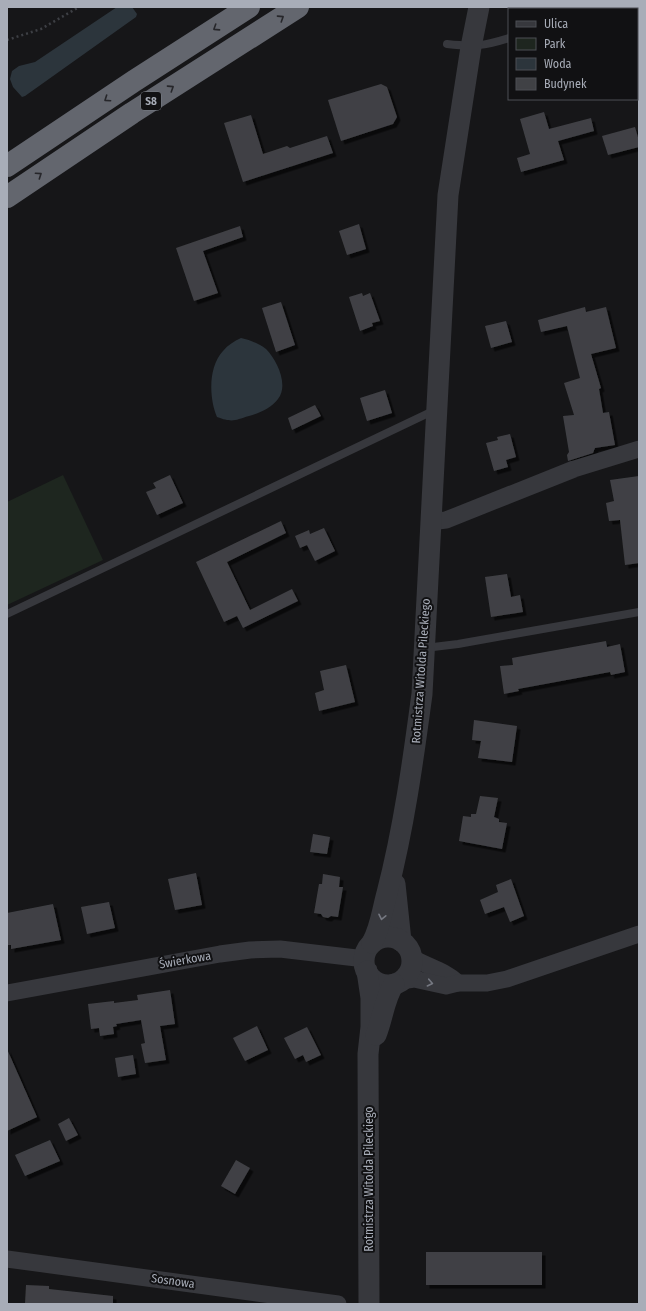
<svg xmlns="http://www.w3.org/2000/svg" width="646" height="1311" viewBox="0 0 646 1311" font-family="'Fira Sans Condensed',sans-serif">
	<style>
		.green { fill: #1e261f }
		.water { fill: #2c353c }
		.building { fill: #404145; filter: url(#shadow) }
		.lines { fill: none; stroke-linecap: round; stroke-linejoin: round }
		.path { stroke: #3d3f44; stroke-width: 2.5; stroke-dasharray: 2 3; stroke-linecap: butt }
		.service { stroke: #37383d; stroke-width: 8 }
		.minor { stroke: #37383d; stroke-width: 17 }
		.tertiary { stroke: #37383d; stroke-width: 21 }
		.motorway { stroke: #63666e; stroke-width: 22 }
		.oneway { stroke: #26262a }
		.oneway2 { stroke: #757881 }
		.labels { text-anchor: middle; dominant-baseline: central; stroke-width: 4; stroke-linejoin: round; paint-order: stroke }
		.shield { fill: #111113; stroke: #7b7e86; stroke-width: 1 }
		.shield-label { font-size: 11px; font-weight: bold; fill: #a8adb8 }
		.street-label { font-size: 12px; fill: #a8adb8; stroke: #111113 }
	</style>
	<defs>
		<filter id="shadow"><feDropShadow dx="3.5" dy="3.5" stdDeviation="0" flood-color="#0009"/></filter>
	</defs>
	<rect width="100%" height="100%" fill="#161618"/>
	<polygon class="green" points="63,475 103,560 7,605 7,502"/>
	<g class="water">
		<polygon points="117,7 132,7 137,14 136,17 25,96 22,97 13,87 10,79 12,71 19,66 35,62"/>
		<path d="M241 338C250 340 258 343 266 349 277 360 289 385 278 399 271 408 260 413 249 416 235 420 233 423 217 417 209 398 208 367 223 351 228 345 234 341 241 338Z"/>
	</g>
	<g class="building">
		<polygon points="381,84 387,87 397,117 393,124 341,141 328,100"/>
		<polygon points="544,112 549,129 591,118 594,131 558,141 564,160 521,172 517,158 530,154 520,119"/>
		<polygon points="251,115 263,154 287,146 290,148 327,136 333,153 243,182 224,123"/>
		<polygon points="635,127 639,141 639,147 608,155 602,136"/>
		<polygon points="359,224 366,249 347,255 339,231"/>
		<polygon points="240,226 243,237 203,251 218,293 194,301 176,248"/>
		<polygon points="362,293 363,296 370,293 380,321 372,323 373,326 360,331 349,297"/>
		<polygon points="281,302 295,345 276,352 262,308"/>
		<polygon points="585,307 586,312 606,307 616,348 591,354 601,388 599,389 603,413 609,412 615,445 595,448 593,453 568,461 567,455 569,452 563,416 574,415 564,383 580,378 567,326 541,332 538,320"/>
		<polygon points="506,321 512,342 491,348 485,326"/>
		<polygon points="385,390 392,413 367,421 360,398"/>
		<polygon points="315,405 321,416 292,430 288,418"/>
		<polygon points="510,434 516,457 506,460 508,467 494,471 486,443 498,440 497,437"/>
		<polygon points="170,475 183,503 157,515 146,492 156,488 153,483"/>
		<polygon points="639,476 639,563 625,565 620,520 609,521 606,503 614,501 610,480"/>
		<polygon points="281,521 286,533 227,562 250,610 292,589 298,601 243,628 237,616 224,622 196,562"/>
		<polygon points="324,528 335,551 315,561 307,545 300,548 295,536 309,530 310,534"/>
		<polygon points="507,574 511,597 520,595 523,612 491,617 485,577"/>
		<polygon points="606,641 607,647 620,644 625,672 611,675 610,672 518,689 519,691 504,694 500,666 513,665 512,658"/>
		<polygon points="346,665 355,702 319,711 315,693 324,690 320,671"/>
		<polygon points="474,720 517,726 512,762 478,758 481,741 472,740"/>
		<polygon points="480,796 498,798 494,817 499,819 499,822 507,823 502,849 459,841 463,816 471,817 471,814 476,814"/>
		<polygon points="313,834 330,837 327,854 310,852"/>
		<polygon points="196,873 202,905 175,910 168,879"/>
		<polygon points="323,874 340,877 339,887 343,887 338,917 331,916 328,918 323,917 321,914 314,913 319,884 322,884"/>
		<polygon points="511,879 524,916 510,922 504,907 485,914 480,900 498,892 496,885"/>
		<polygon points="109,902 115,928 87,934 81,907"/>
		<polygon points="53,904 61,940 11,949 11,945 7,945 7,913"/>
		<polygon points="170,990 175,1024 160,1026 166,1060 145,1063 141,1044 145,1043 141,1020 116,1024 117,1026 113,1027 114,1034 100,1036 99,1028 91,1029 88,1004 114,1001 114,1003 138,1000 137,995"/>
		<polygon points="257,1026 268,1050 245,1061 233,1038"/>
		<polygon points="307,1027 321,1055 306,1062 303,1055 295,1059 284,1038"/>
		<polygon points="7,1049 37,1117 7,1131"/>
		<polygon points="133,1055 136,1074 118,1077 115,1058"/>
		<polygon points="69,1118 78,1135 66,1141 58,1124"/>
		<polygon points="50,1140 60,1161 25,1176 15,1155"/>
		<polygon points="236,1160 250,1168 235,1194 221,1186"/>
		<rect x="426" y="1252" width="116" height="33"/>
		<polygon points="26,1285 49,1286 49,1289 113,1296 113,1304 25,1304"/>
	</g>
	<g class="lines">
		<polyline class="path" points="7,40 41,29 79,7"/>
		<g class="service">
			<polyline points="526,7 526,9"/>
			<polyline points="587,9 592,7"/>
			<path d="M447 44C475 47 483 46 509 38"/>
			<polyline points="7,614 435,410"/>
			<polyline points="425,648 458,644 639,612"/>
		</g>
		<g class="minor">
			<polyline points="430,522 446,520 574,469 639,449"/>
			<path d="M411 957C428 967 444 970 458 983"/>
			<polyline points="401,981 414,979 446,986 458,983 487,983 507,979 639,934"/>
			<polyline points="7,993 220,954 250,950 280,949 365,959"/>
			<polyline points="7,1259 338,1304"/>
		</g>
		<g class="tertiary">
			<polyline points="395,884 401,941"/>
			<circle cx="388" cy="961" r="24"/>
			<path d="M372 943C381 926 382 911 387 893 404 827 413 761 422 694L448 195 471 47 479 7"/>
			<polyline points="367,971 371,998 371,1027 368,1054 369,1304"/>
			<path d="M376 1035C383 1018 384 999 394 984"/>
		</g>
		<g class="motorway">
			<polyline points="7,166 134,81 249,7"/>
			<polyline points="7,197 132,113 298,7"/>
		</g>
	</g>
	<defs><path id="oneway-chevron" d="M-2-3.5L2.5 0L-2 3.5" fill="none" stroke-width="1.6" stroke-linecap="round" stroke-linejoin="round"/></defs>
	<g class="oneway">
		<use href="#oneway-chevron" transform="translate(281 18) rotate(-33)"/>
		<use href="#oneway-chevron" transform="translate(216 28) rotate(147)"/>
		<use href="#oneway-chevron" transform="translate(171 88) rotate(-33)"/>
		<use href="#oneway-chevron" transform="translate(107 99) rotate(146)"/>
		<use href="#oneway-chevron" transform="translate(39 175) rotate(-34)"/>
	</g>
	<g class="oneway2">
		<use href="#oneway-chevron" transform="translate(382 917) rotate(102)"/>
		<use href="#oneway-chevron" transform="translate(430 983) rotate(12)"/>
	</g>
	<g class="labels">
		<rect class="shield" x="141" y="92" width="20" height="18" rx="3"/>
		<g class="shield-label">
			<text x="151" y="101">S8</text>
		</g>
		<g class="street-label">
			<text transform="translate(421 671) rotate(-86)">Rotmistrza Witolda Pileckiego</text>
			<text transform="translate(185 960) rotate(-10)">Świerkowa</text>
			<text transform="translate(369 1179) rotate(-90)">Rotmistrza Witolda Pileckiego</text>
			<text transform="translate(173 1281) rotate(8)">Sosnowa</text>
		</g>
	</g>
	<rect width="646" height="1311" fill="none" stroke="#a8adb8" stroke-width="16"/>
	<rect x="508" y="8" width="130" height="92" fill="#111113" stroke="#4d4f55"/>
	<rect x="516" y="21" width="20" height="6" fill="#37383d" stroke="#4d4f55"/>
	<text x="544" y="28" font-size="12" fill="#a8adb8">Ulica</text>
	<rect x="516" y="38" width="20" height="12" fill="#1e261f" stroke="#4d4f55"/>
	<text x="544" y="48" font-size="12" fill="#a8adb8">Park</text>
	<rect x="516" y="58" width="20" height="12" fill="#2c353c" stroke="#4d4f55"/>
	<text x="544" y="68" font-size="12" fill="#a8adb8">Woda</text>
	<rect x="516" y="78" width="20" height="12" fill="#404145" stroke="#4d4f55"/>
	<text x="544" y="88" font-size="12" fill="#a8adb8">Budynek</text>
</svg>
